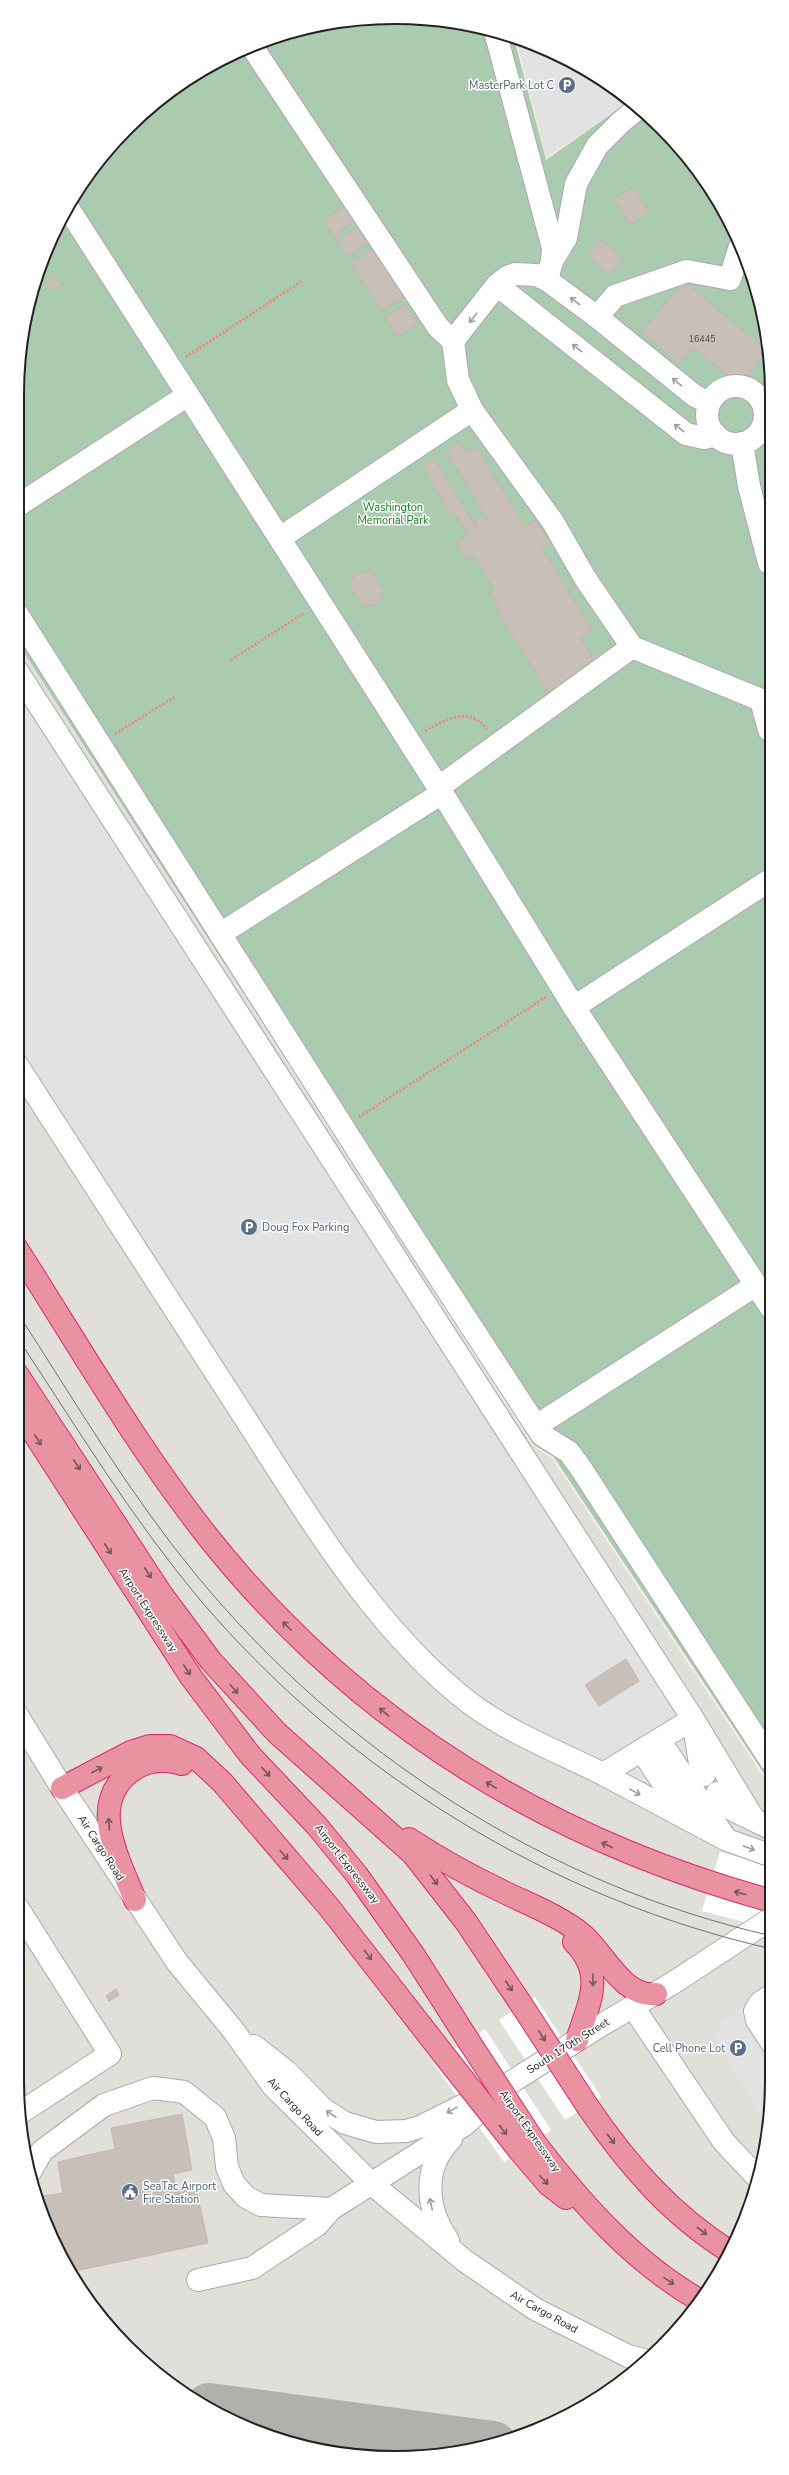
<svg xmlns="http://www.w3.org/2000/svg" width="789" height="2475" viewBox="0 0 789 2475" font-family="'Nunito Sans',sans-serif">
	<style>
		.airport { fill: #e1dfda }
		.cemetery { fill: #aacbaf }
		.parking { fill: #e2e2e2 }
		.pier { fill: #fff }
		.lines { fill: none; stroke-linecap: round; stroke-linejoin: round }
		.taxiway { stroke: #b1b0ac; stroke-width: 48 }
		.building { fill: #c7bfb8; stroke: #c4b6ab }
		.minor-casing { stroke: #a9a9a9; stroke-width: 24 }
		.highway-casing { stroke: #dc2a67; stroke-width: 24 }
		.path { stroke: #fa8072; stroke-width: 2.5; stroke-dasharray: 2 2; stroke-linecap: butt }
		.minor { stroke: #fff; stroke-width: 22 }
		.highway { stroke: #e892a2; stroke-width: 22 }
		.tram { stroke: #707070; stroke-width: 1 }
		.highway-bridge-casing { stroke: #dc2a67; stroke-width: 24; stroke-linecap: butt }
		.highway-bridge { stroke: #e892a2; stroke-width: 22 }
		.oneway { stroke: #9c9c9c }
		.oneway2 { stroke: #7b545c }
		.labels { text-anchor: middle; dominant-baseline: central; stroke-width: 3; stroke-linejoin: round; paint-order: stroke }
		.number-label { font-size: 9px; fill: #4b4948 }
		.service-label { font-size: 11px; fill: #4e5e75; stroke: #fff; text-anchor: end }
		.park-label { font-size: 11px; fill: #0c8416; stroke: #fff }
		.street-label { font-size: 11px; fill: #222; stroke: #fff }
		.rim { fill: none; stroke: #222; stroke-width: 2 }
	</style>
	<rect width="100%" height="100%" fill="#f2efe9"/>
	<polygon class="airport" points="17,643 533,1446 552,1458 771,1788 772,2081 765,2154 743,2225 709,2290 624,2380 561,2419 492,2445 419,2457 345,2455 227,2419 165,2380 111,2330 46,2225 24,2154 17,2080"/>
	<polygon class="cemetery" points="395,17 468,24 515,42 546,160 628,102 662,128 733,228 769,345 771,1784 553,1456 534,1445 17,642 17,395 24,321 46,250 81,185 128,127 185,80 250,46 321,24"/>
	<g class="parking">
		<polygon points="517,43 583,67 628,102 546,158"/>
		<polygon points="17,670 721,1763 651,1811 500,1723 401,1637 17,1065"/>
		<polygon points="772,1988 762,2008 767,2018 772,2017 772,2058 746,2018 742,2022 772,2071 768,2125 713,2038 724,2019"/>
	</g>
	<g class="pier">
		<polygon points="720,1852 772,1866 772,1929 702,1911"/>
		<polygon points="535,1997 601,2097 565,2120 499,2020"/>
		<polygon points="485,2029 551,2130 504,2162 433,2063"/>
	</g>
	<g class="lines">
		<polyline class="taxiway" points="209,2407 493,2445"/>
	</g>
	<g class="building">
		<polygon points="633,187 649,213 630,224 614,199"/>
		<polygon points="344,206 355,222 337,233 340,239 358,227 369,243 348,257 323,220"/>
		<polygon points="603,240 622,260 608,274 588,254"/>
		<polygon points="374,248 405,296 382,311 351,263"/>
		<polygon points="55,275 62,285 52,291 45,281"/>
		<polygon points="684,281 767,351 739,385 693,347 679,364 641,332"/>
		<polygon points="405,304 418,324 397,337 385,317"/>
		<polygon points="460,442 467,453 476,447 525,527 536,520 550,543 542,548 592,630 580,637 596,663 548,693 498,611 500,609 490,592 494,589 473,555 467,559 456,543 468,535 454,512 450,514 423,466 434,459 476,527 477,526 474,520 482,516 485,521 488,519 446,451"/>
		<polygon points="371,571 385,591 376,605 363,606 349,585 356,573"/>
		<polygon points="626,1659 639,1681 599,1706 585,1685"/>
		<polygon points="116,1989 119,1995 109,2001 106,1996"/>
		<polygon points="182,2114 192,2170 173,2174 176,2190 196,2188 208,2243 75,2271 46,2225 37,2197 63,2193 58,2162 115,2149 111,2128"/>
	</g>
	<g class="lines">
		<g class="minor-casing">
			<g id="minor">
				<polyline points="496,35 553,248 552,261 547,280"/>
				<polyline points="251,45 438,327 453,341 458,380 472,410 280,538"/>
				<polyline points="68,208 188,395"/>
				<polyline points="552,261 566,238 576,184 597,146 621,122 637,109"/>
				<polyline points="497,285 686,434 704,438 716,435"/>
				<polyline points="597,317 615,296 687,271 730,279 739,249"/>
				<polyline points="453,341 497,285 507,277 515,274 536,275 547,280 597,317 695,396 709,403"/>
				<circle cx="736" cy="415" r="29"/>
				<polyline points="742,443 749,486 769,563"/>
				<polyline points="17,506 188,395 442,793"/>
				<polyline points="17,614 409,1231 536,1426 542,1435 569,1452 580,1467 771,1761"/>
				<polyline points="632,647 761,700 769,730"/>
				<polyline points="17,671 693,1719 753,1818"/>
				<polyline points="439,787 632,647 585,578 553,522 472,410"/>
				<polyline points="220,934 442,793 574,1007 756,1285"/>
				<polyline points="574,1007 770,880"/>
				<path d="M17 1065C90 1177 162 1289 234 1401 301 1504 372 1629 471 1704 510 1733 559 1752 603 1774L693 1719"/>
				<polyline points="536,1426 756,1285 771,1308"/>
				<polyline points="17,1715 62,1788 177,1962 233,2030 273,2086 372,2184 465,2261 535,2309 628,2356 643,2360"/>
				<polyline points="695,1732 701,1770 704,1775"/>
				<polyline points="659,1740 725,1838"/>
				<polyline points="642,1751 686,1818"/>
				<polyline points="603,1774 727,1840 772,1856"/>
				<polyline points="717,1793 725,1806 772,1829"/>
				<polyline points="17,1907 110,2054 20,2113"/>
				<polyline points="772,1995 760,2003 755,2011 757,2020 772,2043"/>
				<polyline points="633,2007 724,2142 758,2178"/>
				<polyline points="254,2046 287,2072 323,2109 345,2123 376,2132 406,2131 420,2127 494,2090"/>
				<polyline points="30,2172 42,2151 104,2105 153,2088 177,2091 184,2092 215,2117 224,2138 227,2167 234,2184 246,2197 261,2205 331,2209"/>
				<path d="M448 2240C426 2209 422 2168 451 2139"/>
				<polyline points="198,2280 252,2268 317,2225 331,2209 464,2125 513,2081 598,2027 673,1983 772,1918"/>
			</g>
		</g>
		<g class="highway-casing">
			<g id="highway">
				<path d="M17 1249C79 1346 137 1447 208 1537 355 1722 546 1839 772 1901"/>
				<polyline points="17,1374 162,1595 211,1661 277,1733 413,1854 466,1922 521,2004"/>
				<polyline points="17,1407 191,1677 250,1755 317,1826 357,1875 413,1954 468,2040"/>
				<polyline points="62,1788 131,1752 150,1746 170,1746 196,1758 222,1782 328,1906 444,2055"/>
				<path d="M409 1839C441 1860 474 1878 508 1894 533 1906 561 1917 583 1935 604 1953 623 1998 656 1994"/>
				<path d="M135 1900C120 1861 87 1805 130 1772 146 1760 163 1758 182 1764"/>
				<path d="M574 1942C606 1974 589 2003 577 2040"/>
				<path d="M588 2107C627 2164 671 2215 729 2251"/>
				<path d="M535 2143C582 2204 632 2261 699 2300"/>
				<polyline points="519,2150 548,2184 566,2198"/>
			</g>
		</g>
		<g class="path">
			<polyline points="186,357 302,281"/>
			<polyline points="231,660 304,613"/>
			<path d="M425 731C446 719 469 706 487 729"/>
			<polyline points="115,734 174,697"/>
			<polyline points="359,1117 546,997"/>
		</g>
		<use href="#minor" class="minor"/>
		<use href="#highway" class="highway"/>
		<g class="tram">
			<path d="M17 1312C75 1401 129 1494 197 1576 343 1753 547 1885 772 1936"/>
			<path d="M17 1337C76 1426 132 1519 201 1601 348 1773 551 1899 772 1949"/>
		</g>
		<g class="highway-bridge-casing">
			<g id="highway-bridge">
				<polyline points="521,2004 588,2107"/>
				<polyline points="468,2040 535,2143"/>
				<polyline points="444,2055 519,2150"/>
			</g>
		</g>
		<use href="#highway-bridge" class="highway-bridge"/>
	</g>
	<defs><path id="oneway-shaft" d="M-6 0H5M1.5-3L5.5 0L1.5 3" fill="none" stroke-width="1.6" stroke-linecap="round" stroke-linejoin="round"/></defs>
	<g class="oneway">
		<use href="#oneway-shaft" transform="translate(575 301) rotate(-143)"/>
		<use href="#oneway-shaft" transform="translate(473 318) rotate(129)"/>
		<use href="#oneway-shaft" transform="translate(577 348) rotate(-142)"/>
		<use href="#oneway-shaft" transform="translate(677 382) rotate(-141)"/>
		<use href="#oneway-shaft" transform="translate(679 428) rotate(-142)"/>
		<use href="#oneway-shaft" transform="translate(635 1792) rotate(29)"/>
		<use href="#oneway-shaft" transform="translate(749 1848) rotate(20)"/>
		<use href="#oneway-shaft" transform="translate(452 2110) rotate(151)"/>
		<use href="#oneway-shaft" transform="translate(331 2114) rotate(-146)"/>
		<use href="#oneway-shaft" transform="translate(431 2204) rotate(-102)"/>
	</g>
	<g class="oneway2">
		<use href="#oneway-shaft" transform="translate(38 1440) rotate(57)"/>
		<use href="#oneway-shaft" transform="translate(77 1465) rotate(57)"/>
		<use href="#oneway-shaft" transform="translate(108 1549) rotate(57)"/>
		<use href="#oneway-shaft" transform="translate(148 1573) rotate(57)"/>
		<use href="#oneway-shaft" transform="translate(287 1626) rotate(-135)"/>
		<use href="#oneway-shaft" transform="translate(187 1670) rotate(57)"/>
		<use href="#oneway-shaft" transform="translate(234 1689) rotate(48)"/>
		<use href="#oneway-shaft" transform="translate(384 1712) rotate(-141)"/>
		<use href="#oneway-shaft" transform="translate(97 1770) rotate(-28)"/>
		<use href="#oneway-shaft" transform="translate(266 1772) rotate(47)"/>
		<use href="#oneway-shaft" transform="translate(491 1785) rotate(-150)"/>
		<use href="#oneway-shaft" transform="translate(109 1824) rotate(-94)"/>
		<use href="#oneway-shaft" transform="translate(607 1845) rotate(-156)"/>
		<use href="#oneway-shaft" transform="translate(284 1855) rotate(49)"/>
		<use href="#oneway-shaft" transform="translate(434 1880) rotate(52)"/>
		<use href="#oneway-shaft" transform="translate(740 1893) rotate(-165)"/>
		<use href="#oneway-shaft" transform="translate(368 1955) rotate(53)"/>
		<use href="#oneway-shaft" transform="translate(593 1980) rotate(90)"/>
		<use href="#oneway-shaft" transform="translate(509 1986) rotate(57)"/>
		<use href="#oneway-shaft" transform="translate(542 2036) rotate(57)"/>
		<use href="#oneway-shaft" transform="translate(503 2130) rotate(52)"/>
		<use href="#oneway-shaft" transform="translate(611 2139) rotate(52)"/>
		<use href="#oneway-shaft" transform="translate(544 2180) rotate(46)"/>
		<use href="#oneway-shaft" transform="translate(702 2231) rotate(37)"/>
		<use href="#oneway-shaft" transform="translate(669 2281) rotate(35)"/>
	</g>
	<defs>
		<g id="parking-disc" transform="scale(0.9)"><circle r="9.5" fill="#5c6f8a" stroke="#fff"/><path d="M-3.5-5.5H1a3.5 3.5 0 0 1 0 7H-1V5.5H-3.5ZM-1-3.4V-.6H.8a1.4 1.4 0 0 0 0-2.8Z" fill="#fff"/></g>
		<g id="civic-disc" transform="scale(0.9)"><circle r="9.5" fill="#5c6f8a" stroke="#fff"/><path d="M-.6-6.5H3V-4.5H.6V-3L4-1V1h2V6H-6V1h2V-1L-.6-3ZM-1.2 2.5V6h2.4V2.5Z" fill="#fff"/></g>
	</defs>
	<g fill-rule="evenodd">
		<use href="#parking-disc" x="567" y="85"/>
		<use href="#parking-disc" x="249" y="1227"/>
		<use href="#parking-disc" x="738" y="2048"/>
		<use href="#civic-disc" x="130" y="2192"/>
	</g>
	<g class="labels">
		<g class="number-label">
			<text x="702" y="339">16445</text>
		</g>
		<g class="service-label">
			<text x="554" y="85">MasterPark Lot C</text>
			<text x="262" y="1227" text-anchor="start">Doug Fox Parking</text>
			<text x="725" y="2048">Cell Phone Lot</text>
			<text x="143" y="2186" text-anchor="start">SeaTac Airport<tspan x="143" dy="13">Fire Station</tspan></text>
		</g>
		<g class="park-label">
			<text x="393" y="507">Washington<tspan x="393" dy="13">Memorial Park</tspan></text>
		</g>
		<g class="street-label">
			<text transform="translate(148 1610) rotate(57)">Airport Expressway</text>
			<text transform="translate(101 1848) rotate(57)">Air Cargo Road</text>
			<text transform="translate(347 1864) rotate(52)">Airport Expressway</text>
			<text transform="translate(568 2046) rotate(-32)">South 170th Street</text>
			<text transform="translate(295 2107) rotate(47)">Air Cargo Road</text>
			<text transform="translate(530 2131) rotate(55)">Airport Expressway</text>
			<text transform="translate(544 2312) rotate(29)">Air Cargo Road</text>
		</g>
	</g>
	<path d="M0 0H789V2475H0ZM394 24H395A370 370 0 0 1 765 394V2081A370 370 0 0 1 395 2451H394A370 370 0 0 1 24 2081V394A370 370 0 0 1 394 24Z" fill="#fff" fill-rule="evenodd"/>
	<path class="rim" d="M394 24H395A370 370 0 0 1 765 394V2081A370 370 0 0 1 395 2451H394A370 370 0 0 1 24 2081V394A370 370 0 0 1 394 24Z"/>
</svg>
